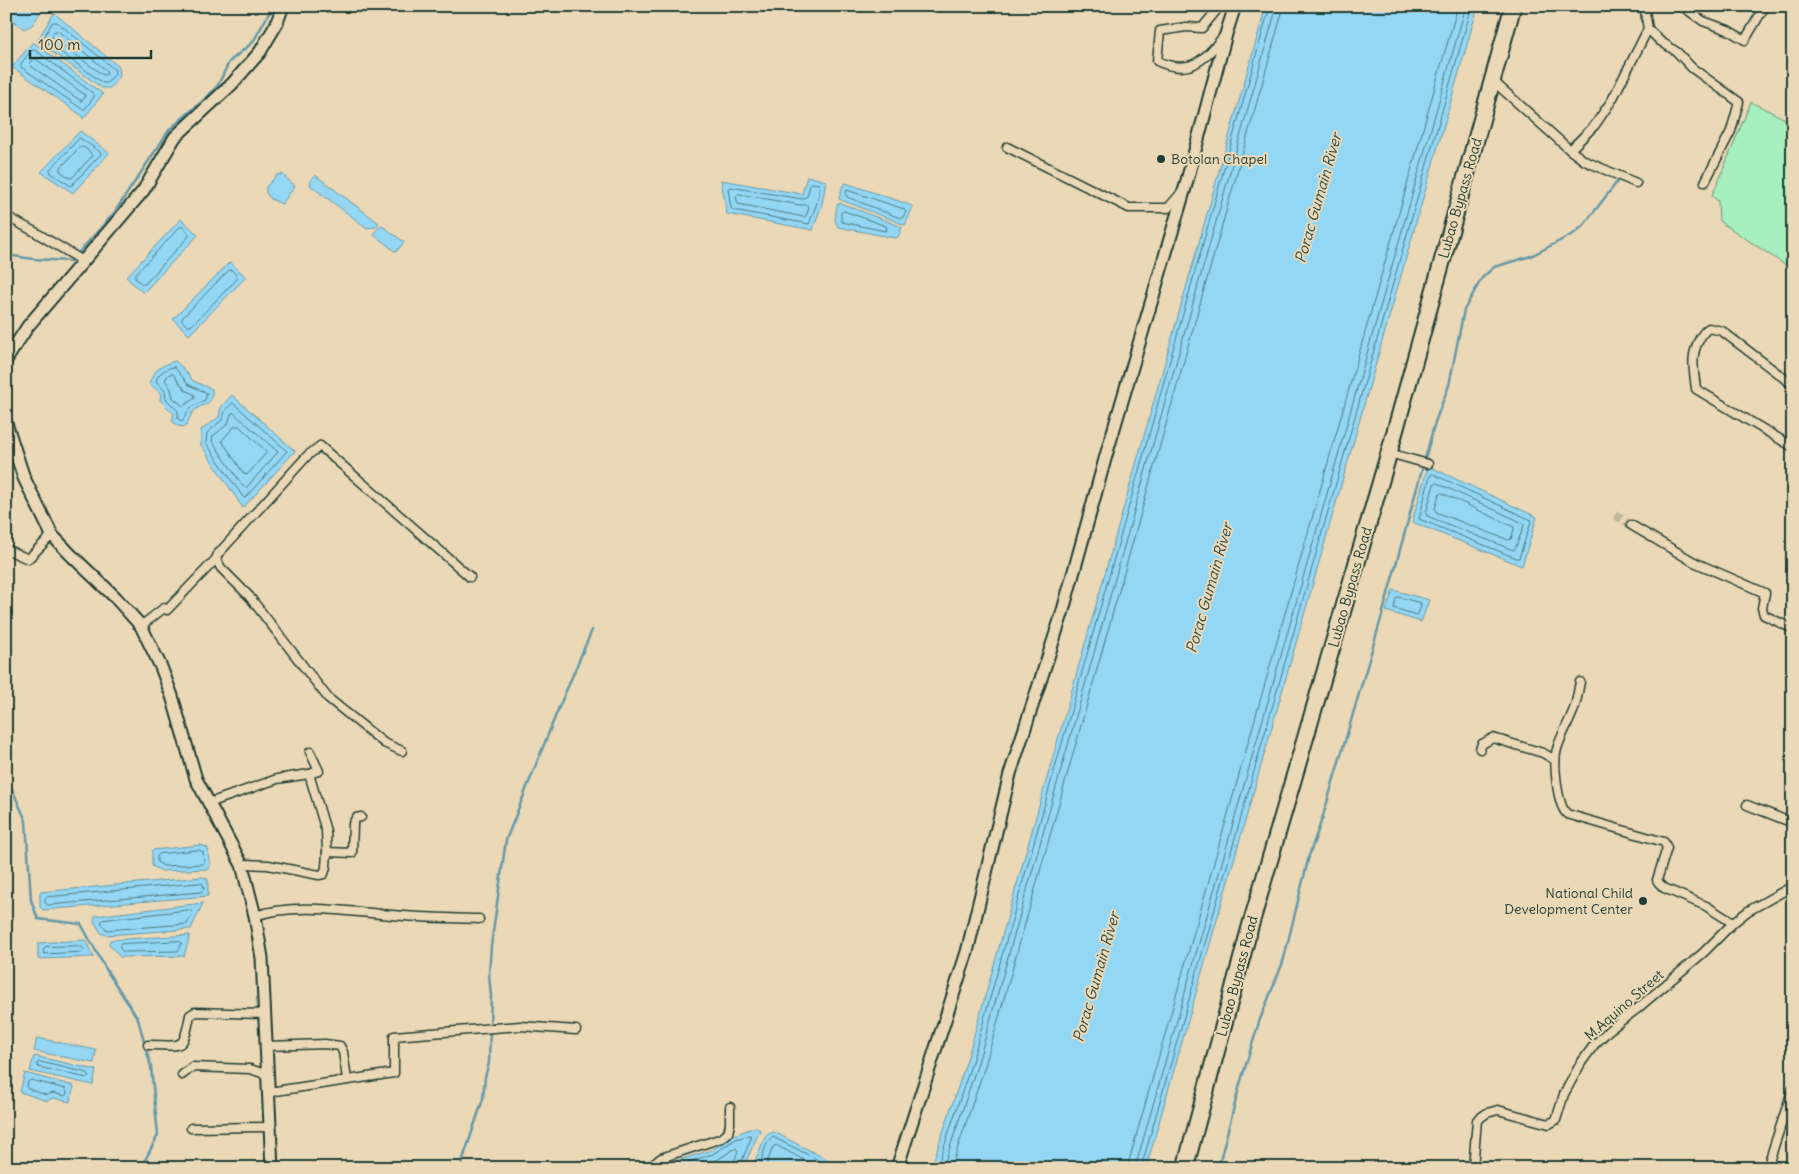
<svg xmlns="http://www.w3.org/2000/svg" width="1799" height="1174" viewBox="0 0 1799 1174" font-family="Delius,sans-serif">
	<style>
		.green { fill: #a6efbe; stroke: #629679 }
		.water { fill: #93d7f5; stroke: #6599a8 }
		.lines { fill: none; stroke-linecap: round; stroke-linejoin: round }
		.shore { stroke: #4d7b81; stroke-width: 1 }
		.stream { stroke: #6599a8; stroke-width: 2.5 }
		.street-tunnel { stroke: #c2b99c; stroke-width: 8; stroke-dasharray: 8 4; stroke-linecap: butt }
		.street-casing { stroke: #1f3d34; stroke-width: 11 }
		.secondary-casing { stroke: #1f3d34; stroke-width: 15 }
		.highway-casing { stroke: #1f3d34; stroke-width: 19 }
		.street { stroke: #ebd8b6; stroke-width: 8 }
		.secondary { stroke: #ebd8b6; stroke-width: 11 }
		.highway { stroke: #ebd8b6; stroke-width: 15 }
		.poi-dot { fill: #1f3d34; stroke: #ebd8b6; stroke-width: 2 }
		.labels { text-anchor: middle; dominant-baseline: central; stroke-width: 4; stroke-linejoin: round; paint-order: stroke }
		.poi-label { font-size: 14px; fill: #1f3d34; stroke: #ebd8b6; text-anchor: start }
		.street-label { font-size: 14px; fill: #1f3d34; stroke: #ebd8b6 }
		.water-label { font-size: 15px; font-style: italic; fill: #2b4c47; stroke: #ebd8b6 }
	</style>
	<rect width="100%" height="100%" fill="#ebd8b6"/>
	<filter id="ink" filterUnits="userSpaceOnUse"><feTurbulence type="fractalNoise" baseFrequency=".02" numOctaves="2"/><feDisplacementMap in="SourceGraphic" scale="10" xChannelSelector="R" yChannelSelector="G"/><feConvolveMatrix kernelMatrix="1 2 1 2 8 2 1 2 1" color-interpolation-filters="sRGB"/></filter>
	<g filter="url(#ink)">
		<polygon class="green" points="1751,102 1793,123 1793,270 1719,221 1718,201 1712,196"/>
		<g class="water">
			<polygon points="6,6 41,6 42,10 32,25 24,29 6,15"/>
			<polygon points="1266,6 1478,6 1146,1168 931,1168 967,1060"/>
			<polygon points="54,13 119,67 120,76 110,88 102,88 37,41"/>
			<polygon points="33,42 103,94 83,119 81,115 12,67"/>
			<polygon points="80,131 109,153 73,193 41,172"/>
			<polygon points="282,174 295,186 282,204 271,199 266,193 266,187 277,175"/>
			<polygon points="315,175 379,223 376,227 367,228 311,186 310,181"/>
			<polygon points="807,176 826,181 822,204 813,230 727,214 721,180 802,194"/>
			<polygon points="846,183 910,205 913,207 905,225 839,199 843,185"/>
			<polygon points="840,203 902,227 898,237 895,238 838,227 835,221 837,205"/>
			<polygon points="181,219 198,235 143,293 126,277"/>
			<polygon points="381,225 404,242 396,252 373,234"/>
			<polygon points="230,262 246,277 189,335 173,319"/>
			<path d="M175 361 184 369 193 381 212 389C213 408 202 402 193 412 190 416 188 423 185 427L178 426 172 421 174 414 160 400 161 394 149 383C155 369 160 366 175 361Z"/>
			<polygon points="232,395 295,451 243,508 201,445 201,430 219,417 221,407"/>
			<polygon points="1428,466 1537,517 1522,566 1412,522"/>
			<polygon points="1393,590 1429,600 1421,622 1386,611"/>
			<polygon points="201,845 208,848 210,867 208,869 162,871 152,866 152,850"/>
			<polygon points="203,877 208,879 208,896 43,910 40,907 40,892"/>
			<polygon points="203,903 191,929 106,935 101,933 94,921 95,916"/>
			<polygon points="190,935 184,956 120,957 109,944 110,940"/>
			<polygon points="85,940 94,957 38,959 38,943"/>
			<polygon points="37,1038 96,1050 94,1063 34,1051"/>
			<polygon points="34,1056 96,1070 93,1085 30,1071"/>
			<polygon points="25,1073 74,1086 70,1102 53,1098 47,1101 20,1092"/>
			<polygon points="755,1127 760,1130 743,1168 665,1168 665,1164 712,1150 734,1135"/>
			<polygon points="774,1132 832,1162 835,1168 756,1168 754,1163 766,1135"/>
		</g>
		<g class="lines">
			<g class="shore">
				<polygon points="53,22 57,22 114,69 115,74 107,83 103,83 44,40 44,37"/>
				<polygon points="55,31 58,31 106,70 107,74 103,75 53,38 52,36"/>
				<polygon points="32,50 35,50 94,94 94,97 85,109 82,109 21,67 21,64"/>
				<polygon points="33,59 36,59 85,95 85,98 81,101 31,66 30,63"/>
				<polygon points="80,138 100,152 101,154 71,186 51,173 50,170"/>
				<path d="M80 147C84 146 91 152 92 156L73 177 70 178 60 171V169Z"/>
				<polygon points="811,183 819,184 820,187 817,203 809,224 733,210 731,208 728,189 730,187 802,199 807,196"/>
				<polygon points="847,190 904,209 906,212 903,217 900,218 847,197 846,195"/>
				<polygon points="739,194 800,205 807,205 809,208 806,216 804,217 738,204 736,197"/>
				<polygon points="844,211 886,226 887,230 885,231 842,222 841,220 841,213"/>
				<polygon points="180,227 183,227 189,234 189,236 145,284 142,284 135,278 135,275"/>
				<polygon points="232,270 237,276 237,279 191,326 187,326 182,321 182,318 228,271"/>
				<path d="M174 367 189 385 207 393 205 400 190 408 182 421 178 419V411L166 399 165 391 156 381C158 373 166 368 174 367Z"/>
				<polygon points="173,374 185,390 195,395 195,398 183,406 173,398 171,389 165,380 168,375"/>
				<polygon points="233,403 287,451 245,498 243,497 206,443 207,433 222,420 226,409"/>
				<polygon points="234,413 278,452 246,488 243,486 212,441 213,436 228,424 231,414"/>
				<polygon points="235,426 239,426 267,452 247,475 244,474 222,441"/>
				<polygon points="1433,474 1531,520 1531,522 1519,558 1516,558 1419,519 1430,476"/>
				<polygon points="1437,483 1523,523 1524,526 1515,549 1513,550 1427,516 1426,513 1434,484"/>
				<polygon points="1442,493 1514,527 1514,529 1511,539 1508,540 1436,512 1435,509 1439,495"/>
				<polygon points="1398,597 1421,603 1421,606 1418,614 1416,615 1394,608 1396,599"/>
				<polygon points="199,850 203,852 204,862 203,864 164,866 157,862 157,856 159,854"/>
				<polygon points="201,883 203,884 204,889 201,892 48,905 45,903 45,898 47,897"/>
				<polygon points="190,910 193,913 187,924 107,930 101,923 103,920"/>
				<polygon points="179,941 182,943 178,951 123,952 119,947 121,944"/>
				<polygon points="81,946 84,950 82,952 45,954 43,952 45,947"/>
				<polygon points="40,1062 88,1073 89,1077 87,1078 38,1067 37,1064"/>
				<polygon points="31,1080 66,1089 67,1094 64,1096 54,1093 46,1095 28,1089 27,1087 28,1082"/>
				<polyline points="670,1168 713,1154 736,1139 750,1135 751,1138 739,1168"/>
				<polyline points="691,1168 717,1160 736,1148 738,1151 732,1168"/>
				<path d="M761 1168C760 1160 766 1141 773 1137L828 1165 829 1168"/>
				<polyline points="767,1168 767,1163 773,1147 776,1145 819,1168"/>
				<polyline points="937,1168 972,1062 1270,6"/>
				<polyline points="943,1168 978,1063 1277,6"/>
				<polyline points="951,1168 985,1066 1284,6"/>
				<polyline points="1127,1168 1458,6"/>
				<polyline points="1135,1168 1466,6"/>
				<polyline points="1141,1168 1472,6"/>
			</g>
			<g class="stream">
				<polyline points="6,255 34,259 71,261 114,213 170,129 206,98 218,85 229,62 253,42 273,6"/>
				<polyline points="6,780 10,784 26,821 31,900 38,919 81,924 107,971 138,1019 151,1067 158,1135 141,1168"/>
				<polyline points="460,1168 483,1099 485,1077 489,1063 491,996 489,974 491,946 506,840 557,712 592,630"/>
				<polyline points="1218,1168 1240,1084 1259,1022 1283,962 1309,856 1323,816 1383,612 1435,422 1449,385 1464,310 1482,278 1494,267 1531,256 1573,234 1583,226 1617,182"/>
			</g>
			<polyline class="street-tunnel" points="1615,515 1631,525"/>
			<g class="street-casing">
				<g id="street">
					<path d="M1220 6 1202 28 1186 27 1160 31 1157 61C1190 76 1203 61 1223 37"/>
					<polyline points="1682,6 1703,21 1728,30 1745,40 1765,6"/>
					<polyline points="1648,29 1660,41 1677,52 1692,68 1739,102 1731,131 1705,182"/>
					<polyline points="1493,81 1570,150 1585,161 1636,183"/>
					<polyline points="1007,147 1129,208 1168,208 1182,192"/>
					<polyline points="1570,150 1595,125 1612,100 1648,29 1644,6"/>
					<polyline points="6,216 35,232 83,261"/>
					<path d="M1793 385 1722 331 1709 328C1704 331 1702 334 1699 340 1690 357 1694 370 1696 389L1793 447"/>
					<polyline points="1389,453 1428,464"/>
					<polyline points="1631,525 1694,562 1765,593 1762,608 1764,615 1793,629"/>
					<polyline points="6,549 28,559 52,535"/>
					<polyline points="216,559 218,554 307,456 320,446 470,577"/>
					<polyline points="141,626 164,608 167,610 216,559 221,568 249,596 328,698 384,743 402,751"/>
					<path d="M1580 682C1578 691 1577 701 1574 709 1569 723 1561 735 1557 749 1553 762 1557 805 1567 814L1664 842 1667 848 1657 880 1659 883 1664 888 1706 906 1733 923"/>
					<polyline points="1480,749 1482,744 1493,738 1543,753 1555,760"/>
					<polyline points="309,774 319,771 310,752"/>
					<polyline points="209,803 277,779 309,774 326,831 327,852"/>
					<polyline points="1747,805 1793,823"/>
					<polyline points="242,865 245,864 268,865 319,875 324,874 326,867 327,852 352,853 353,824 356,818 361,817"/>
					<path d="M255 916C294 902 350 912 392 915 421 918 450 918 479 919"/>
					<path d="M148 1045C183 1045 183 1052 190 1015L195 1012 266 1014"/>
					<polyline points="267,1046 325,1044 340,1046 343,1052 347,1079"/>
					<polyline points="182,1075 192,1067 250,1069 268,1075"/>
					<polyline points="269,1092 394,1073 394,1036 520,1026 576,1030"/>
					<polyline points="191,1128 271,1127"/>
					<polyline points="653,1168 655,1163 661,1158 722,1138 728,1133 730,1124 730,1107"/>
					<polyline points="1473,1168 1477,1120 1487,1113 1498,1110 1549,1124 1556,1120 1564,1094 1581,1063 1594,1045 1609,1030 1638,1008 1703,953 1733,923 1748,911 1793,886"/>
					<polyline points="1767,1168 1793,1088"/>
				</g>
			</g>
			<g class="secondary-casing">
				<g id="secondary">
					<polyline points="6,360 28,326 143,191 175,137 232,84 260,52 276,25 283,6"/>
					<polyline points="6,423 24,478 52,535 71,555 115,597 141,626 161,667 172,696 196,779 242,865 255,916 262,958 272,1168"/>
					<polyline points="897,1168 967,952 1010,774 1062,614 1107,452 1185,188 1226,34 1235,6"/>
				</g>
			</g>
			<g class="highway-casing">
				<polyline id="highway" points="1185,1168 1250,927 1389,453 1513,6"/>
			</g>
			<use href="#street" class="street"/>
			<use href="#secondary" class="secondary"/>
			<use href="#highway" class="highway"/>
		</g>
	</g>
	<g class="poi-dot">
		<circle cx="1161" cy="159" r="5"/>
		<circle cx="1643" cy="901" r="5"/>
	</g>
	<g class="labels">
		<g class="poi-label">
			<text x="1171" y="159">Botolan Chapel</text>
			<text x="1633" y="893" text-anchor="end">National Child<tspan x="1633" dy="16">Development Center</tspan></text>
		</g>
		<g class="street-label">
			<text transform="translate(1460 198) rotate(-74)">Lubao Bypass Road</text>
			<text transform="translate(1350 587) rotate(-74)">Lubao Bypass Road</text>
			<text transform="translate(1237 976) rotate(-75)">Lubao Bypass Road</text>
			<text transform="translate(1624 1005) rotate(-41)">M.Aquino Street</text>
		</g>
		<g class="water-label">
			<text transform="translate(1318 198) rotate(-74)">Porac Gumain River</text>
			<text transform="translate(1209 588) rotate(-74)">Porac Gumain River</text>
			<text transform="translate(1096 977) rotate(-74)">Porac Gumain River</text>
		</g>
	</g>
	<rect width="1799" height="1174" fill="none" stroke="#ebd8b6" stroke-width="25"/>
	<rect x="12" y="12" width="1774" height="1149" fill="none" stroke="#1f3d34" stroke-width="2" filter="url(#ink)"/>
	<path d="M30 50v8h121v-8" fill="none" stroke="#1f3d34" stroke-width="2.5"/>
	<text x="38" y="50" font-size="15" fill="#1f3d34" stroke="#ebd8b6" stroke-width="4" paint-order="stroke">100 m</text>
</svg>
